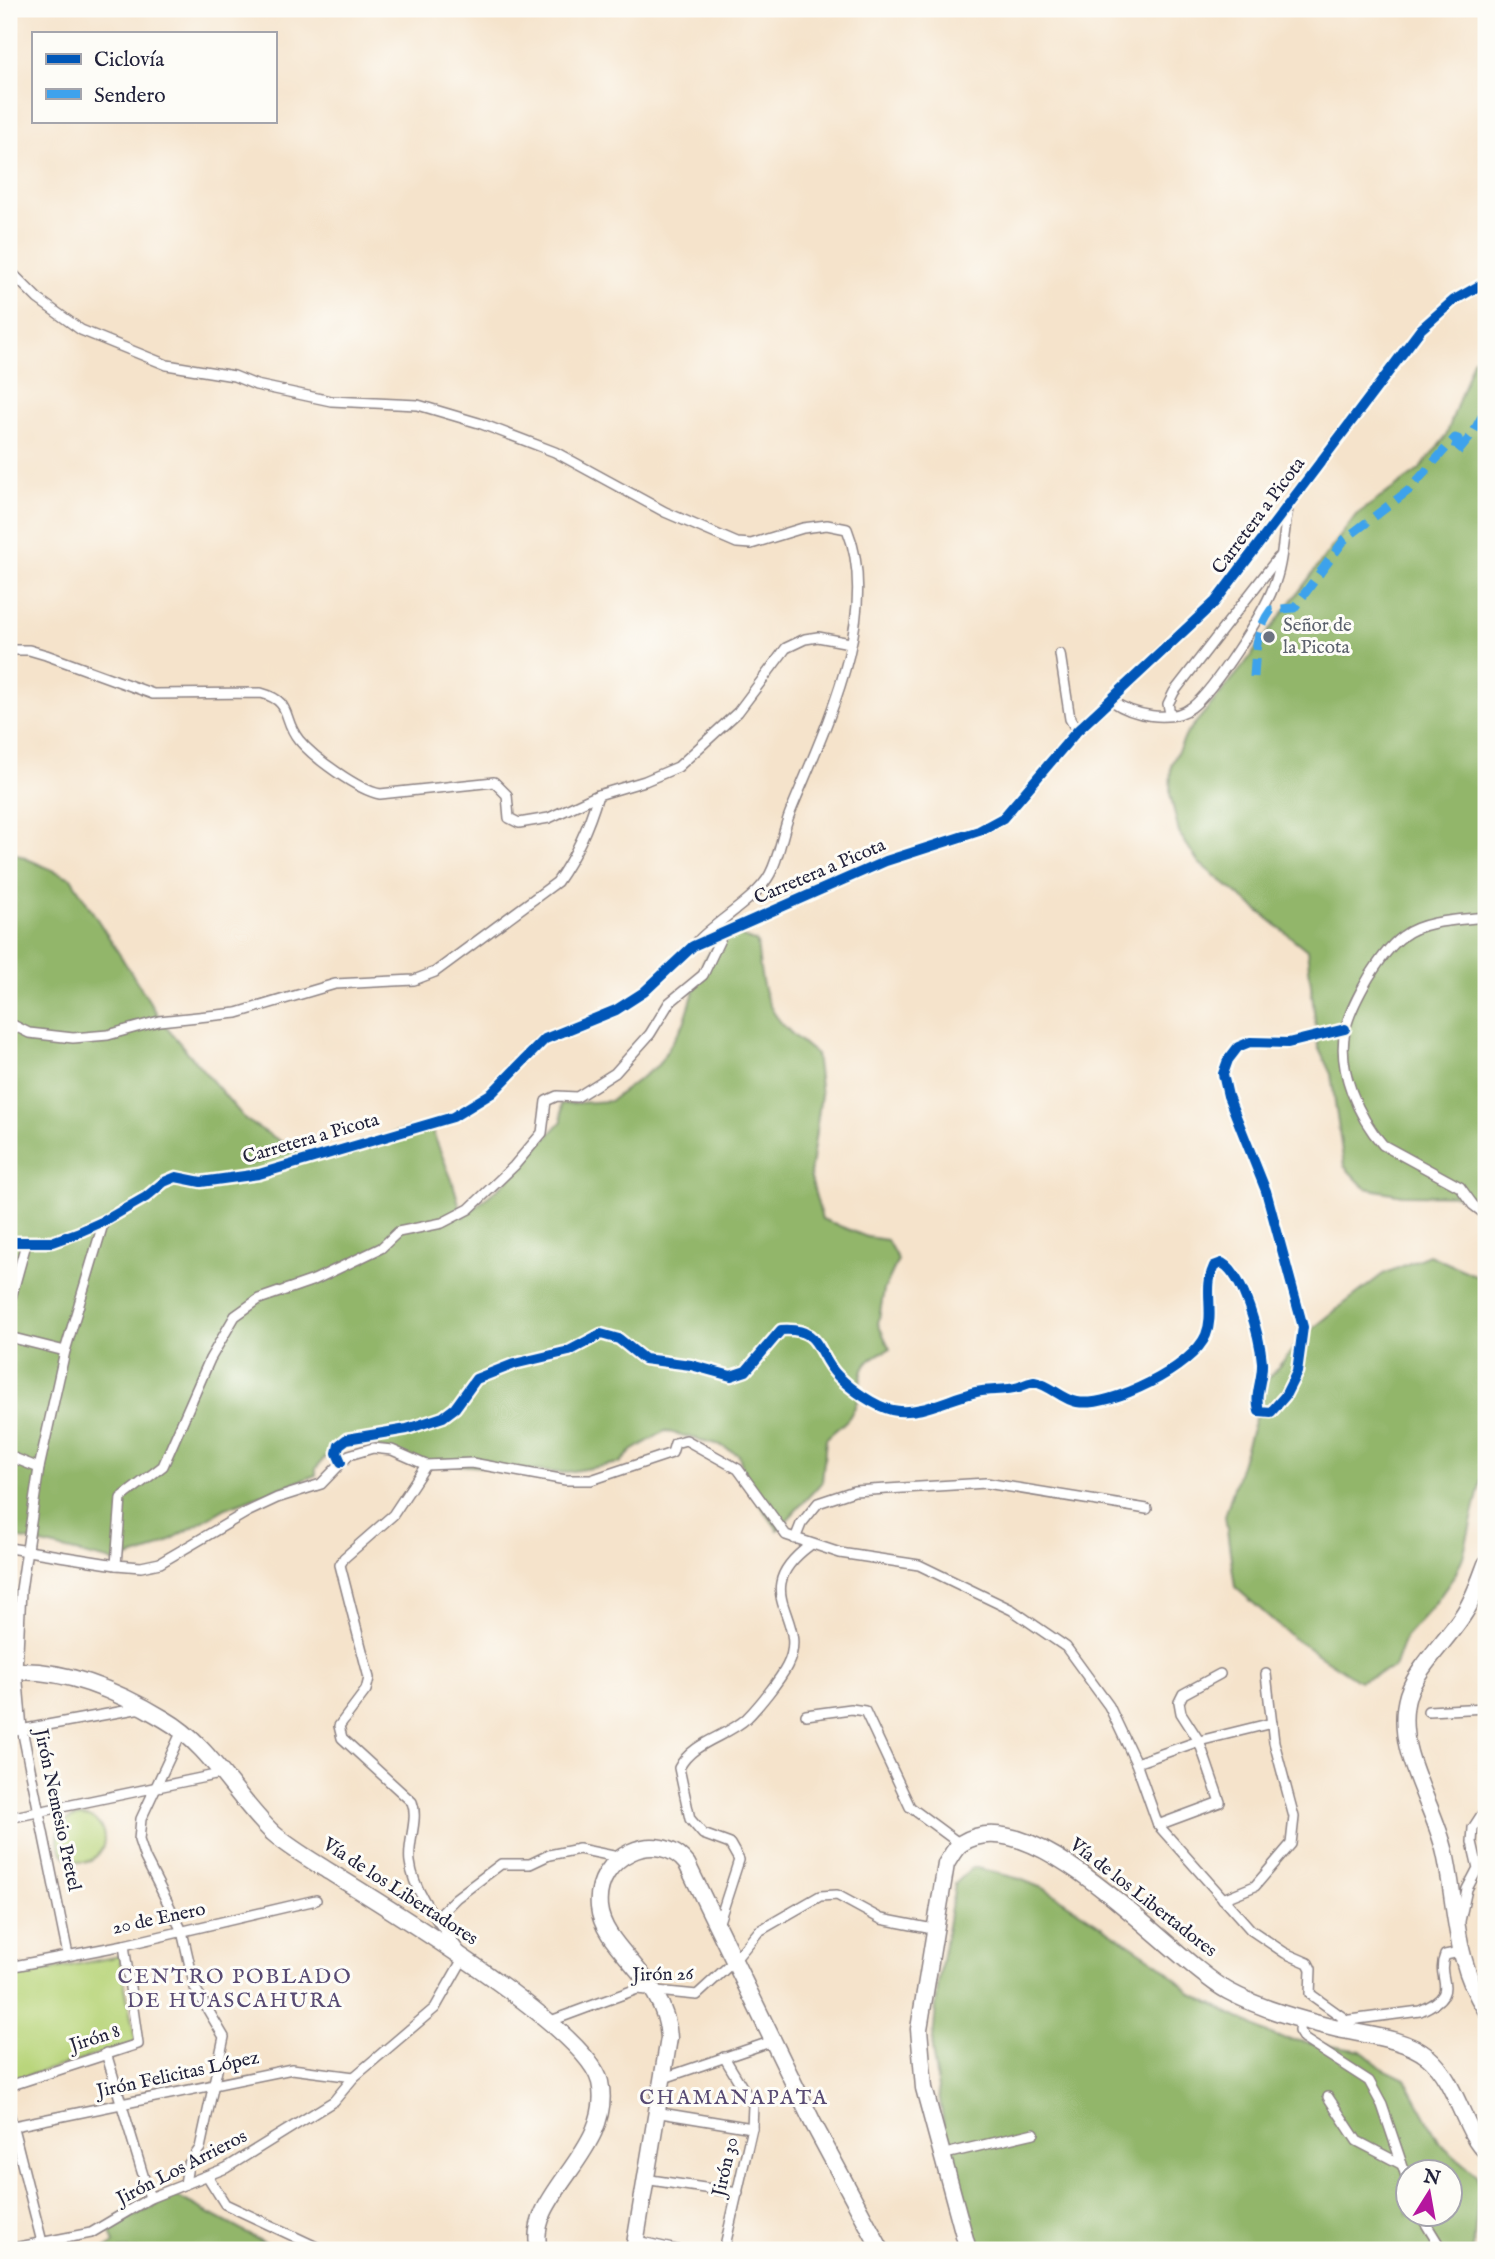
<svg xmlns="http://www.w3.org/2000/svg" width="1495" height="2259" viewBox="0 0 1495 2259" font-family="'IM FELL English',serif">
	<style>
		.green { fill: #b9d57b; stroke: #6e7c5b; stroke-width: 2 }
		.forest { fill: #92b66b; stroke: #5a6c53; stroke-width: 2; fill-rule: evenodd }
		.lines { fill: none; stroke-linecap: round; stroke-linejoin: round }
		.street-casing { stroke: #8c8283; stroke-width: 12 }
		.highway-casing { stroke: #8c8283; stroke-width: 19 }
		.street { stroke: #fff; stroke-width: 9 }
		.highway { stroke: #fff; stroke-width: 16 }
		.quiet { stroke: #3ea2ec; stroke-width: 9; stroke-dasharray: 18 9; stroke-linecap: butt }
		.cycleway-casing { stroke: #fdfcf7; stroke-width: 15 }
		.cycleway { stroke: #0057b8; stroke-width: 10 }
		.worship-dot { fill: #6b7280; stroke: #fdfcf7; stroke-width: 2.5 }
		.labels { text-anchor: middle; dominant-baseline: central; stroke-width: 6; stroke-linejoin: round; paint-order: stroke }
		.street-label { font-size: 19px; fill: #22223b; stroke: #fdfcf7 }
		.worship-label { font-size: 19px; fill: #5b616d; stroke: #fdfcf7; text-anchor: start }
		.neighbourhood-label { font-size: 21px; letter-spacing: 2px; fill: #584a73; stroke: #fdfcf7 }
	</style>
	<rect width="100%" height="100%" fill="#fdfcf7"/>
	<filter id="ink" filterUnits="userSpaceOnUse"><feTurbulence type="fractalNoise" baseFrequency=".0143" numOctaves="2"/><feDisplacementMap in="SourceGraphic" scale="14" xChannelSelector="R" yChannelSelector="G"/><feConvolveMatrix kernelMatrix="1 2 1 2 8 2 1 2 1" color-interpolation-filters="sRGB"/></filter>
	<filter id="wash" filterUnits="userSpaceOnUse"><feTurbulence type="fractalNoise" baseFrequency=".00686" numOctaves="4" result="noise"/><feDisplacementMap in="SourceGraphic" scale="28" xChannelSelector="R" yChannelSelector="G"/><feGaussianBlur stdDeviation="1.57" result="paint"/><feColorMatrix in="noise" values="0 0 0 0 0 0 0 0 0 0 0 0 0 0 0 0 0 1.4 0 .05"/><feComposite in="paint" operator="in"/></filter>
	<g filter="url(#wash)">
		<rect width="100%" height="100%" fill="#f5e3cb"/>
		<g class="green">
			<circle cx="81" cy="1839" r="23"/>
			<polygon points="119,1956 136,2043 10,2081 9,1978"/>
		</g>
		<g class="forest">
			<polygon points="1486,351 1486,1196 1402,1195 1365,1188 1344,1166 1331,1074 1318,1047 1307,950 1199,863 1179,833 1170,794 1171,765 1187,733 1241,669 1356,515 1419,470 1446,436 1473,360"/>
			<path d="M9 851 71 878 165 1026 246 1120 308 1158 429 1123 452 1180 463 1217 508 1180 562 1121 561 1104 610 1101 658 1065 684 1023 703 963 723 933 736 927 743 937 757 942C763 1003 767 1016 816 1054L821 1095 810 1175 822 1219 867 1237 887 1240 898 1260 884 1290 878 1324 890 1349C845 1366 871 1385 850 1416 845 1424 833 1431 826 1439L822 1482 778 1530 747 1486 739 1455 720 1445 665 1431 632 1451 620 1463 561 1473 419 1462 358 1440 334 1447 316 1468V1475L226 1508 153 1550 116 1562 9 1536Z"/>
			<polygon points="1429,1255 1486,1280 1486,1458 1477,1498 1463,1557 1455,1575 1433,1606 1405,1637 1394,1668 1359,1681 1293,1638 1235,1587 1225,1516 1267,1380 1306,1334 1341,1306 1383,1274"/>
			<path d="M973 1867 1020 1879 1047 1890 1159 1964 1191 1993 1275 2037 1361 2051 1382 2068 1405 2079 1440 2143 1477 2175 1479 2190 1473 2250H977L946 2140 932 2050 938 1985 955 1884ZM1408 2172H1450V2214H1408Z"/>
			<polygon points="175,2195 278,2250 103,2250 114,2243 109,2230"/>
		</g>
	</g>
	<g filter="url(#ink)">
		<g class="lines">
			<g class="street-casing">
				<g id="street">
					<path d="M9 270 38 299 81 330 167 365 234 376 256 385 331 401 418 405 479 423 555 452 665 512 737 543 751 544 803 528 827 525 847 529C882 615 823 732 790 813 782 833 780 855 770 874 757 899 717 920 697 942"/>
					<path d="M9 650H29L46 655 153 694 261 693C294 702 281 718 299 740 314 758 358 790 380 794L494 782 507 795 509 818 519 823 549 818 598 795 645 781 678 767 738 712 786 648 805 639 818 637 850 643"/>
					<polyline points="1060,654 1070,719 1077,731"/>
					<path d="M1112 701C1132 715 1171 724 1192 707 1213 691 1263 614 1273 588 1283 565 1283 534 1288 509"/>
					<polyline points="1170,713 1168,704 1174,692 1278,558"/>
					<path d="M1486 917C1461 920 1424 920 1403 936 1389 946 1378 963 1369 977 1359 994 1349 1012 1345 1031 1337 1069 1358 1117 1383 1145L1460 1187 1473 1205 1486 1215"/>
					<path d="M9 1023 29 1033 73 1038 108 1035 159 1021 237 1013 335 984 414 980 435 972 557 882C576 855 589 826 598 795"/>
					<polyline points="9,1242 52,1242 77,1233 104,1221 146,1197 164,1182 176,1177 201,1182 259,1174 453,1117 492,1093 545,1039 616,1010 644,992 693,946 886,861 979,831 1003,818 1077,731 1215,602 1421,329 1454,300 1486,282"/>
					<polyline points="9,1305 26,1244"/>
					<polyline points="9,1337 65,1351"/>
					<polyline points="9,1456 39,1468"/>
					<path d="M341 1462 337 1453 339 1445 347 1439 407 1429 443 1417 455 1408 476 1379 514 1364 569 1351 601 1334 619 1339 644 1359 691 1365 731 1376 746 1371 781 1330C823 1327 815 1353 838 1376 851 1389 874 1406 892 1410 920 1416 949 1398 976 1392 990 1389 1005 1391 1019 1387 1024 1385 1028 1383 1034 1382 1051 1385 1061 1399 1077 1402 1111 1408 1193 1367 1206 1335 1215 1313 1203 1288 1214 1266L1222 1263C1244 1275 1260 1338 1262 1362 1263 1380 1254 1394 1259 1411L1271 1412 1285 1396 1297 1372 1303 1327 1266 1191 1228 1096 1223 1074 1228 1060 1238 1047 1250 1042 1288 1043 1345 1029"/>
					<polyline points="795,1539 801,1524 818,1503 854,1491 986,1483 1147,1509"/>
					<polyline points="9,1548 116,1565 141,1567 160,1563 247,1512 277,1498 321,1484 349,1455 373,1448 392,1450 426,1465 472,1463 566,1480 591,1480 672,1453 675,1443 686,1440 738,1469 786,1535 840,1553 919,1565 1012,1610 1066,1647 1109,1706 1136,1763 1158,1825 1251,1930 1285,1953 1308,1963 1311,1969 1310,1994 1345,2019"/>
					<polyline points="116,1565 121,1498 163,1466 210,1359 235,1316 259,1299 314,1280 381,1248 398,1232 442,1223 469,1209 514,1166 542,1133 546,1101 557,1096 577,1097 615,1073 650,1034 669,1003 703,975 723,933"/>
					<polyline points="1428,1711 1486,1708"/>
					<polyline points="806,1715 851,1709 865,1711 910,1807 960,1844"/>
					<polyline points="182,1731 141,1819 139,1840 145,1858 182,1931 195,1988 224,2037 200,2148 188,2165 185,2184"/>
					<polyline points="9,1732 141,1708"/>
					<polyline points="1136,1763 1199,1741 1272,1723"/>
					<polyline points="9,1818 220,1774"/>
					<polyline points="1158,1825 1220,1802 1199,1741 1181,1713 1179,1702 1183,1694 1220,1674"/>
					<polyline points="1223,1899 1255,1886 1291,1844 1294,1817 1274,1742 1266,1674"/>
					<polyline points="437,1917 456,1898 501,1864 530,1864 549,1855 579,1849 618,1857"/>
					<polyline points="1460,1921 1467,1889 1478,1868 1472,1842 1473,1828 1486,1808"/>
					<path d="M718 1925 739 1860 730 1844 703 1834 690 1819 679 1768C693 1741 727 1737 747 1718 758 1707 780 1680 787 1666 812 1618 745 1594 809 1546"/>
					<polyline points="68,1955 22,1729 17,1671 21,1590 39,1468 65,1351 104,1221"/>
					<polyline points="9,1967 124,1945 316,1900"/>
					<polyline points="1300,2019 1299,2031 1304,2039 1369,2081 1382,2105 1408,2182"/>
					<path d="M1342 2021 1420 2011C1464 1992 1434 1981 1445 1955L1460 1952"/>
					<polyline points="548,2022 637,1989 697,1995 733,1962 759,1931 820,1896 837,1895 881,1919 933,1929"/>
					<polyline points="106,2053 150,2198"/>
					<polyline points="661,2079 773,2041"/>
					<polyline points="9,2086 138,2044 124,1945"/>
					<polyline points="1328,2097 1357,2141 1401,2164"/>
					<polyline points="9,2112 44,2250"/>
					<polyline points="655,2112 752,2128"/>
					<polyline points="9,2127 292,2069 354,2077"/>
					<polyline points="941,2155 1034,2133"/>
					<polyline points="208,2177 225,2204 323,2250"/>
					<polyline points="644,2179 738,2193"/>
					<polyline points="1420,2214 1442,2250"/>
					<polyline points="637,2241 677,2250"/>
					<path d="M9 2249 91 2233 150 2198 226 2168 334 2101 354 2077 435 2008 464 1957C445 1929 414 1897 410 1862 407 1844 419 1819 412 1802L342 1738 339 1726 366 1690 369 1678 340 1565 344 1558 393 1515 426 1465"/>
					<polyline points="724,2250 752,2128 753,2105 724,2057"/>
				</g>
			</g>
			<g class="highway-casing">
				<g id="highway">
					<path d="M1486 1564C1480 1580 1474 1598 1465 1612 1449 1638 1417 1667 1408 1695 1392 1749 1434 1802 1445 1853 1457 1907 1454 1962 1486 2010"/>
					<path d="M9 1672C62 1667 119 1692 164 1719 211 1746 234 1796 273 1833 290 1848 311 1860 330 1872 382 1904 587 2029 600 2082 615 2150 524 2196 539 2250"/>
					<path d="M634 2250 669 2038C666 1977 603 1950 599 1907 594 1855 659 1827 687 1864L813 2123 881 2250"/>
					<path d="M968 2250 924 2088 919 2029 946 1864C950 1858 955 1847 962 1843 1034 1796 1170 1959 1228 1991 1261 2009 1301 2020 1338 2029 1366 2035 1405 2038 1428 2057 1456 2080 1465 2134 1486 2151"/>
				</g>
			</g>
			<use href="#street" class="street"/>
			<use href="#highway" class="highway"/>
			<path class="quiet" d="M1254 677C1256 651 1255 632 1271 610L1294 608 1345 539 1409 490 1455 438 1458 439 1454 452 1457 453 1472 435 1486 409"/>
			<g class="cycleway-casing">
				<g id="cycleway">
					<polyline points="9,1242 52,1242 77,1233 104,1221 146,1197 164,1182 176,1177 201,1182 259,1174 453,1117 492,1093 545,1039 616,1010 644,992 693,946 886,861 979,831 1003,818 1077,731 1215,602 1421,329 1454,300 1486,282"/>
					<path d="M341 1462 337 1453 339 1445 347 1439 407 1429 443 1417 455 1408 476 1379 514 1364 569 1351 601 1334 619 1339 644 1359 691 1365 731 1376 746 1371 781 1330C823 1327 815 1353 838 1376 851 1389 874 1406 892 1410 920 1416 949 1398 976 1392 990 1389 1005 1391 1019 1387 1024 1385 1028 1383 1034 1382 1051 1385 1061 1399 1077 1402 1111 1408 1193 1367 1206 1335 1215 1313 1203 1288 1214 1266L1222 1263C1244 1275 1260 1338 1262 1362 1263 1380 1254 1394 1259 1411L1271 1412 1285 1396 1297 1372 1303 1327 1266 1191 1228 1096 1223 1074 1228 1060 1238 1047 1250 1042 1288 1043 1345 1029"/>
				</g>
			</g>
			<use href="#cycleway" class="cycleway"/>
		</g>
	</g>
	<circle class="worship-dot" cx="1269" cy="637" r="7"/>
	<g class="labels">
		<g class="street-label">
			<text transform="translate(1259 516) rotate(-53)">Carretera a Picota</text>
			<text transform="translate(820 872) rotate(-23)">Carretera a Picota</text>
			<text transform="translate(311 1139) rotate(-16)">Carretera a Picota</text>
			<text transform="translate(57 1810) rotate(78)">Jirón Nemesio Pretel</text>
			<text transform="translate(400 1892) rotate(33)">Vía de los Libertadores</text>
			<text transform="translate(1143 1898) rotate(38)">Vía de los Libertadores</text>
			<text transform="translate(159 1919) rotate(-12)">20 de Enero</text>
			<text transform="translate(663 1975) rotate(-1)">Jirón 26</text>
			<text transform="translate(95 2039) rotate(-18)">Jirón 8</text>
			<text transform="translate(178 2075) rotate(-12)">Jirón Felicitas López</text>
			<text transform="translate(726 2167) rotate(-77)">Jirón 30</text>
			<text transform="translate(182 2168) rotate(-27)">Jirón Los Arrieros</text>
		</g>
		<g class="worship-label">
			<text x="1283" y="626">Señor de<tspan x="1283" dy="22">la Picota</tspan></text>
		</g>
		<g class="neighbourhood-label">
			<text x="235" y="1977">CENTRO POBLADO<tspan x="235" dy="24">DE HUASCAHURA</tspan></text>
			<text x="734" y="2098">CHAMANAPATA</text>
		</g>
	</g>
	<rect width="1495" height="2259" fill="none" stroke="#fdfcf7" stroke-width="35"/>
	<rect x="32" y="32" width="245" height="91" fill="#fdfcf7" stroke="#a5a5ac" stroke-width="2"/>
	<rect x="46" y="54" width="35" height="10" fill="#0057b8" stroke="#a5a5ac" stroke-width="2"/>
	<text x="94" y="66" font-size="21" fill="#22223b">Ciclovía</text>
	<rect x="46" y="89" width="35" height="10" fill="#3ea2ec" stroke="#a5a5ac" stroke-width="2"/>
	<text x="94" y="102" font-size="21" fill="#22223b">Sendero</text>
	<g transform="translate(1429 2193) rotate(11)"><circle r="33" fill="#fdfcf7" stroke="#a5a5ac" stroke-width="2"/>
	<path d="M0-5L12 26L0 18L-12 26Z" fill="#b5179e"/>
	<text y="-10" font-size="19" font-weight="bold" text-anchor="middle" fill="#22223b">N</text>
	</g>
</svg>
